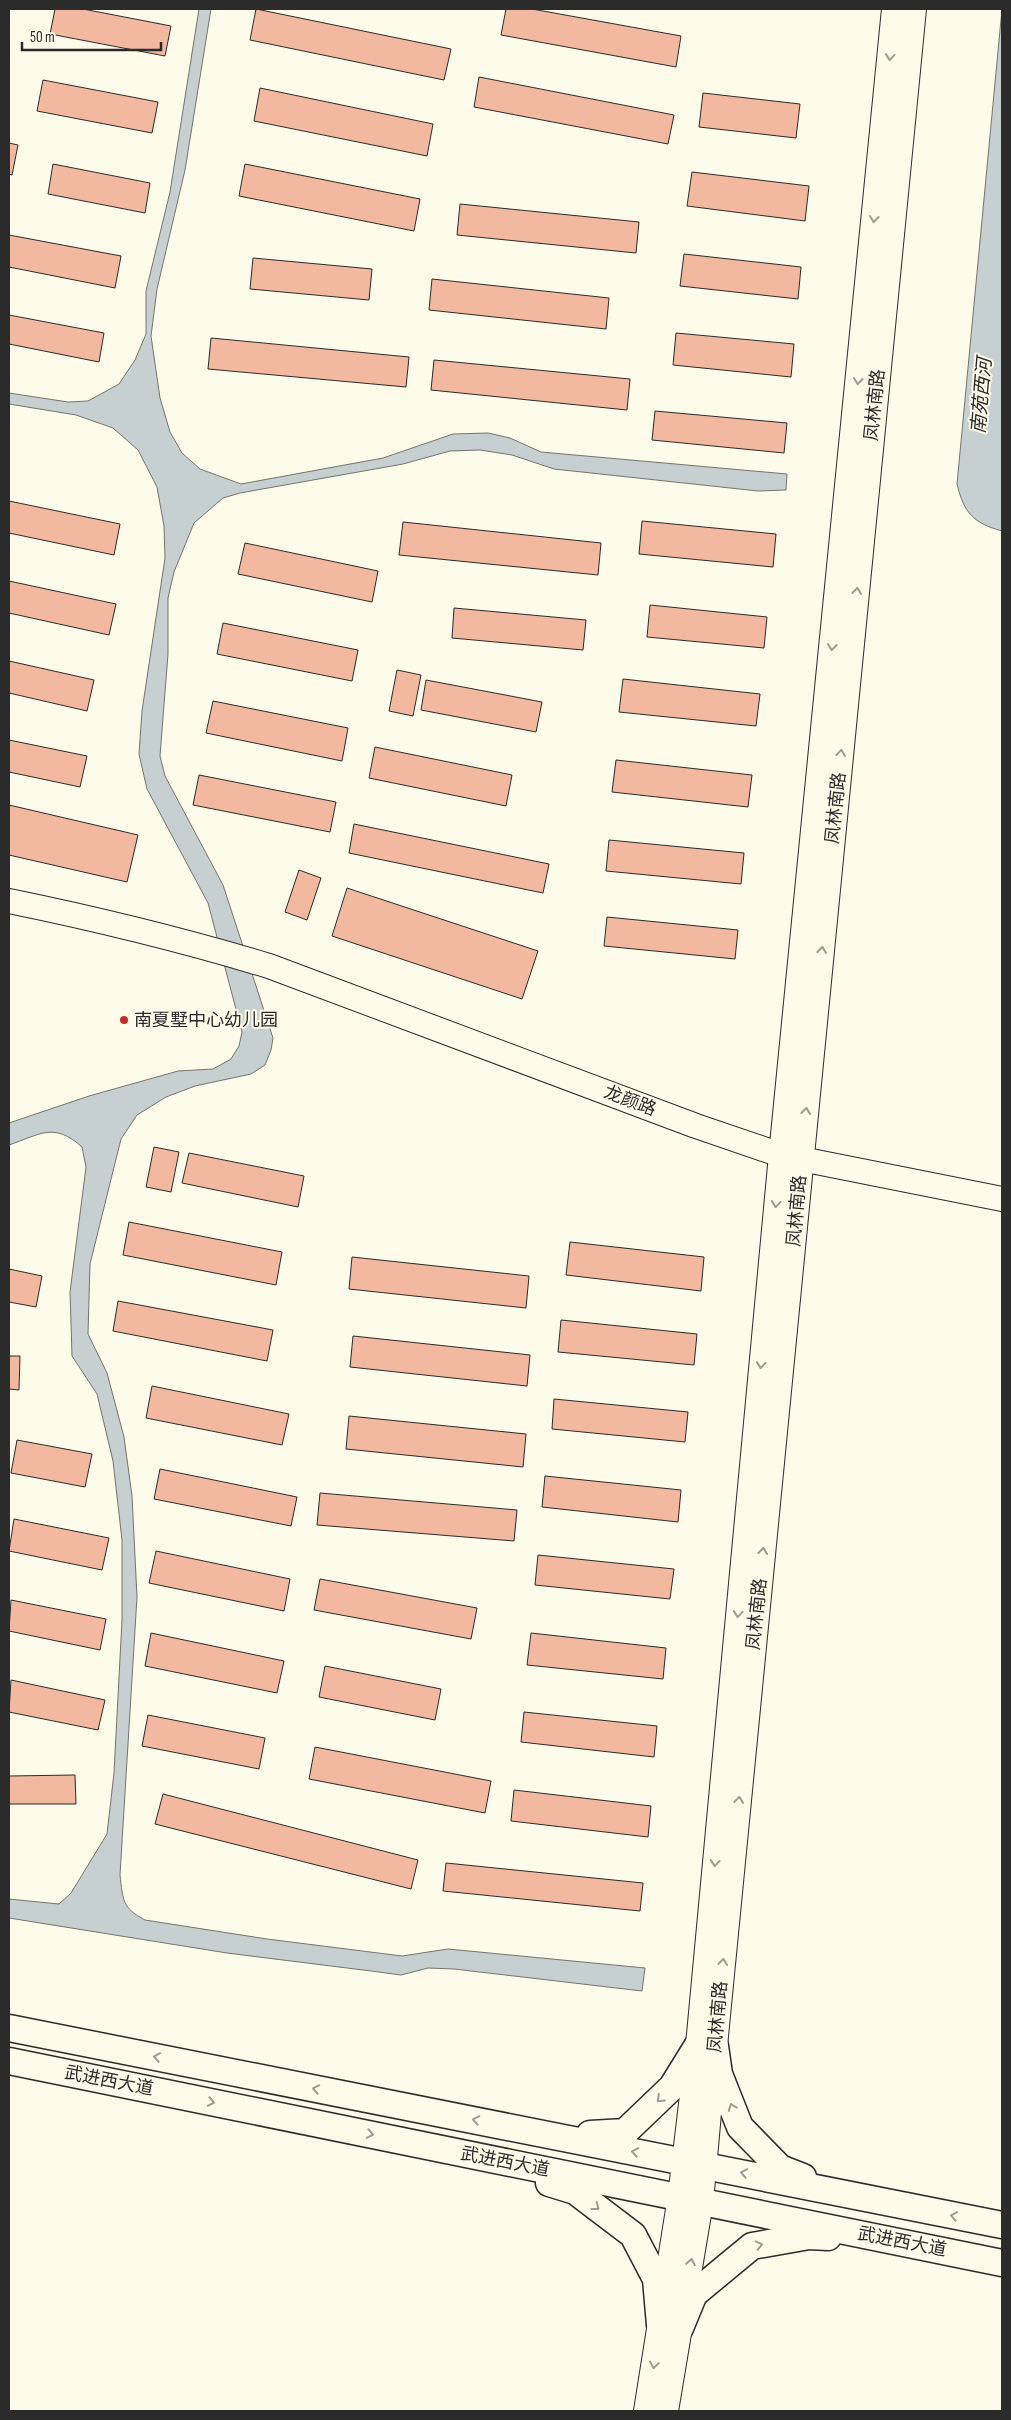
<svg xmlns="http://www.w3.org/2000/svg" width="1011" height="2420" viewBox="0 0 1011 2420" font-family="'Sofia Sans Condensed','Noto Sans SC',sans-serif">
	<style>
		.water { fill: #c7d0d0; stroke: #74746e }
		.building { fill: #f2b8a0; stroke: #2b2b2b }
		.lines { fill: none; stroke-linecap: round; stroke-linejoin: round }
		.secondary-casing { stroke: #2b2b2b; stroke-width: 26 }
		.primary-casing { stroke: #2b2b2b; stroke-width: 29 }
		.secondary { stroke: #fdfbea; stroke-width: 24 }
		.primary { stroke: #fdfbea; stroke-width: 26 }
		.oneway { stroke: #9e9d94 }
		.poi-dot { fill: #c62828; stroke: #fdfbea; stroke-width: 2 }
		.labels { text-anchor: middle; dominant-baseline: central; stroke-width: 4; stroke-linejoin: round; paint-order: stroke }
		.street-label { font-size: 18px; fill: #2b2b2b; stroke: #fdfbea }
		.poi-label { font-size: 18px; fill: #2b2b2b; stroke: #fdfbea; text-anchor: start }
		.water-label { font-size: 19px; font-style: italic; fill: #2b2b2b; stroke: #fdfbea }
	</style>
	<rect width="100%" height="100%" fill="#fdfbea"/>
	<g class="water">
		<path d="M199 9H211L185 170 157 289 151 336 160 398 170 432 182 453 200 469 241 484 383 458 453 434 488 433 510 438 541 452 787 474 786 490 758 491 554 469 512 455 480 450 450 451 403 464 240 493 223 498 194 523 174 572 168 598V654L160 756 165 776 223 885 273 1038 271 1050 265 1065 251 1074 195 1086 166 1097 137 1115 121 1139 90 1264 88 1334 107 1373 124 1437 132 1496 137 1597 120 1875C123 1900 122 1908 145 1920L267 1939 402 1956 448 1949 645 1968 642 1991 454 1969 428 1968 401 1975 371 1971 227 1953 9 1918V1899L59 1904 71 1893 107 1834 114 1773 122 1620V1540L113 1461 97 1394 72 1356 70 1292 86 1167 82 1147C54 1122 41 1134 9 1145V1123L89 1096 178 1071 213 1069 231 1059 239 1046 242 1032 208 903 147 789 139 754 142 711 165 558 164 526 157 487 138 450 113 428 76 415 9 404V393L68 402 88 401 119 384 135 360 146 334V291L170 192Z"/>
		<path d="M1002 9V531C973 523 964 513 957 484Z"/>
	</g>
	<g class="building">
		<polygon points="55,9 83,9 171,26 165,56 50,34"/>
		<polygon points="256,9 451,49 444,80 250,40"/>
		<polygon points="506,9 532,9 681,36 676,67 501,35"/>
		<polygon points="479,77 674,115 668,144 474,107"/>
		<polygon points="43,80 158,102 152,133 37,111"/>
		<polygon points="260,88 433,124 427,156 254,121"/>
		<polygon points="703,93 800,104 796,138 699,127"/>
		<polygon points="9,143 18,145 12,175 9,174"/>
		<polygon points="53,164 150,183 145,213 48,194"/>
		<polygon points="245,164 420,199 414,231 239,196"/>
		<polygon points="692,172 809,186 805,221 687,206"/>
		<polygon points="460,204 639,222 636,253 457,235"/>
		<polygon points="9,235 121,256 115,288 9,267"/>
		<polygon points="684,254 801,267 798,299 680,286"/>
		<polygon points="253,258 372,269 369,300 250,289"/>
		<polygon points="432,279 609,298 606,329 429,310"/>
		<polygon points="9,315 104,333 99,362 9,344"/>
		<polygon points="676,333 794,344 791,377 673,365"/>
		<polygon points="211,338 409,357 406,387 208,369"/>
		<polygon points="434,360 630,379 627,410 431,390"/>
		<polygon points="655,411 787,423 784,453 652,440"/>
		<polygon points="9,501 120,524 114,555 9,533"/>
		<polygon points="642,521 776,534 773,567 639,554"/>
		<polygon points="403,522 601,543 598,575 399,555"/>
		<polygon points="245,543 378,571 372,602 238,574"/>
		<polygon points="9,581 116,604 109,635 9,613"/>
		<polygon points="650,605 767,617 764,648 647,637"/>
		<polygon points="454,608 586,620 583,650 452,638"/>
		<polygon points="223,623 358,650 352,681 217,654"/>
		<polygon points="9,661 94,680 87,711 9,693"/>
		<polygon points="397,670 421,675 413,716 389,711"/>
		<polygon points="623,679 760,694 756,726 619,712"/>
		<polygon points="426,680 542,702 536,732 421,710"/>
		<polygon points="213,701 348,728 342,761 206,733"/>
		<polygon points="9,740 87,756 80,787 9,772"/>
		<polygon points="375,747 512,775 506,806 369,778"/>
		<polygon points="616,760 752,775 748,807 612,792"/>
		<polygon points="199,775 336,802 330,832 193,805"/>
		<polygon points="9,805 138,835 127,882 9,855"/>
		<polygon points="354,824 549,864 543,893 349,853"/>
		<polygon points="609,840 744,853 741,884 606,871"/>
		<polygon points="299,870 321,878 307,920 285,912"/>
		<polygon points="347,888 538,951 522,999 332,936"/>
		<polygon points="607,917 738,930 735,959 604,946"/>
		<polygon points="154,1147 179,1152 171,1192 146,1187"/>
		<polygon points="189,1153 304,1176 298,1207 182,1183"/>
		<polygon points="129,1222 282,1252 276,1285 123,1255"/>
		<polygon points="570,1242 704,1257 701,1291 566,1275"/>
		<polygon points="352,1257 529,1276 526,1308 349,1289"/>
		<polygon points="9,1269 42,1276 36,1307 9,1302"/>
		<polygon points="118,1301 273,1330 267,1361 113,1331"/>
		<polygon points="561,1320 697,1334 694,1365 558,1352"/>
		<polygon points="353,1336 530,1355 527,1386 350,1367"/>
		<polygon points="9,1356 20,1356 19,1390 9,1389"/>
		<polygon points="152,1386 289,1414 282,1445 146,1418"/>
		<polygon points="554,1399 688,1412 685,1442 552,1429"/>
		<polygon points="349,1416 526,1434 523,1467 346,1449"/>
		<polygon points="17,1440 92,1454 85,1487 11,1473"/>
		<polygon points="160,1469 297,1497 291,1526 154,1499"/>
		<polygon points="545,1476 681,1490 678,1522 542,1507"/>
		<polygon points="320,1493 517,1510 514,1541 317,1525"/>
		<polygon points="14,1519 109,1538 102,1570 9,1551"/>
		<polygon points="156,1551 290,1579 284,1611 149,1583"/>
		<polygon points="538,1555 674,1569 670,1599 535,1585"/>
		<polygon points="320,1579 477,1608 471,1639 314,1610"/>
		<polygon points="11,1600 106,1619 100,1650 9,1631"/>
		<polygon points="151,1633 284,1661 277,1693 145,1666"/>
		<polygon points="531,1633 666,1648 663,1679 527,1665"/>
		<polygon points="325,1666 441,1689 435,1720 319,1697"/>
		<polygon points="11,1680 105,1700 98,1730 9,1712"/>
		<polygon points="524,1712 657,1726 654,1757 521,1742"/>
		<polygon points="148,1715 265,1738 259,1769 142,1746"/>
		<polygon points="315,1747 491,1781 485,1813 309,1779"/>
		<polygon points="75,1775 76,1804 9,1804 9,1776"/>
		<polygon points="514,1790 651,1806 648,1837 511,1821"/>
		<polygon points="163,1794 418,1860 411,1889 155,1824"/>
		<polygon points="446,1863 643,1883 640,1911 443,1891"/>
	</g>
	<g class="lines">
		<g class="secondary-casing">
			<g id="secondary">
				<path d="M9 901C97 919 183 940 269 966L696 1126 781 1155 1002 1199"/>
				<polyline points="646,2411 680,2197 698,2045 781,1155 894,9"/>
				<polyline points="666,2411 701,2202 715,2046 914,9"/>
			</g>
		</g>
		<g class="primary-casing">
			<g id="primary">
				<polyline points="9,2028 1002,2225"/>
				<polyline points="715,2046 719,2074 740,2127 780,2168 803,2177"/>
				<polyline points="9,2061 1002,2263"/>
				<polyline points="590,2134 625,2132 672,2087 698,2045"/>
				<polyline points="549,2183 575,2191 633,2235 656,2279 660,2325"/>
				<polyline points="680,2328 694,2294 752,2246 809,2236 828,2237"/>
			</g>
		</g>
		<use href="#secondary" class="secondary"/>
		<use href="#primary" class="primary"/>
	</g>
	<defs><path id="oneway-chevron" d="M-2-3.5L2.5 0L-2 3.5" fill="none" stroke-width="1.6" stroke-linecap="round" stroke-linejoin="round" transform="scale(1.25)"/></defs>
	<g class="oneway">
		<use href="#oneway-chevron" transform="translate(890 57) rotate(95)"/>
		<use href="#oneway-chevron" transform="translate(874 219) rotate(96)"/>
		<use href="#oneway-chevron" transform="translate(858 381) rotate(96)"/>
		<use href="#oneway-chevron" transform="translate(857 591) rotate(-84)"/>
		<use href="#oneway-chevron" transform="translate(832 647) rotate(96)"/>
		<use href="#oneway-chevron" transform="translate(841 753) rotate(-84)"/>
		<use href="#oneway-chevron" transform="translate(822 950) rotate(-84)"/>
		<use href="#oneway-chevron" transform="translate(806 1111) rotate(-84)"/>
		<use href="#oneway-chevron" transform="translate(776 1204) rotate(95)"/>
		<use href="#oneway-chevron" transform="translate(761 1365) rotate(95)"/>
		<use href="#oneway-chevron" transform="translate(763 1551) rotate(-84)"/>
		<use href="#oneway-chevron" transform="translate(738 1614) rotate(95)"/>
		<use href="#oneway-chevron" transform="translate(739 1800) rotate(-84)"/>
		<use href="#oneway-chevron" transform="translate(715 1863) rotate(95)"/>
		<use href="#oneway-chevron" transform="translate(723 1962) rotate(-84)"/>
		<use href="#oneway-chevron" transform="translate(157 2057) rotate(-169)"/>
		<use href="#oneway-chevron" transform="translate(316 2089) rotate(-169)"/>
		<use href="#oneway-chevron" transform="translate(660 2099) rotate(137)"/>
		<use href="#oneway-chevron" transform="translate(211 2102) rotate(11)"/>
		<use href="#oneway-chevron" transform="translate(732 2107) rotate(-111)"/>
		<use href="#oneway-chevron" transform="translate(476 2120) rotate(-169)"/>
		<use href="#oneway-chevron" transform="translate(370 2134) rotate(11)"/>
		<use href="#oneway-chevron" transform="translate(635 2152) rotate(-169)"/>
		<use href="#oneway-chevron" transform="translate(744 2173) rotate(-169)"/>
		<use href="#oneway-chevron" transform="translate(596 2207) rotate(37)"/>
		<use href="#oneway-chevron" transform="translate(954 2216) rotate(-169)"/>
		<use href="#oneway-chevron" transform="translate(759 2245) rotate(-13)"/>
		<use href="#oneway-chevron" transform="translate(691 2262) rotate(-80)"/>
		<use href="#oneway-chevron" transform="translate(654 2365) rotate(99)"/>
	</g>
	<circle class="poi-dot" cx="124" cy="1020" r="5"/>
	<g class="labels">
		<g class="street-label">
			<text transform="translate(875 405) rotate(-84)">凤林南路</text>
			<text transform="translate(836 808) rotate(-84)">凤林南路</text>
			<text transform="translate(630 1101) rotate(21)">龙颜路</text>
			<text transform="translate(797 1211) rotate(-85)">凤林南路</text>
			<text transform="translate(757 1614) rotate(-84)">凤林南路</text>
			<text transform="translate(718 2017) rotate(-85)">凤林南路</text>
			<text transform="translate(109 2081) rotate(11)">武进西大道</text>
			<text transform="translate(505 2162) rotate(11)">武进西大道</text>
			<text transform="translate(902 2242) rotate(11)">武进西大道</text>
		</g>
		<g class="poi-label">
			<text x="134" y="1020">南夏墅中心幼儿园</text>
		</g>
		<g class="water-label">
			<text transform="translate(982 396) rotate(-85)">南苑西河</text>
		</g>
	</g>
	<rect width="1011" height="2420" fill="none" stroke="#2b2b2b" stroke-width="20"/>
	<path d="M22 42v8h139v-8" fill="none" stroke="#2b2b2b" stroke-width="2.5"/>
	<text x="30" y="42" font-size="15" fill="#2b2b2b" stroke="#fdfbea" stroke-width="4" paint-order="stroke">50 m</text>
</svg>
